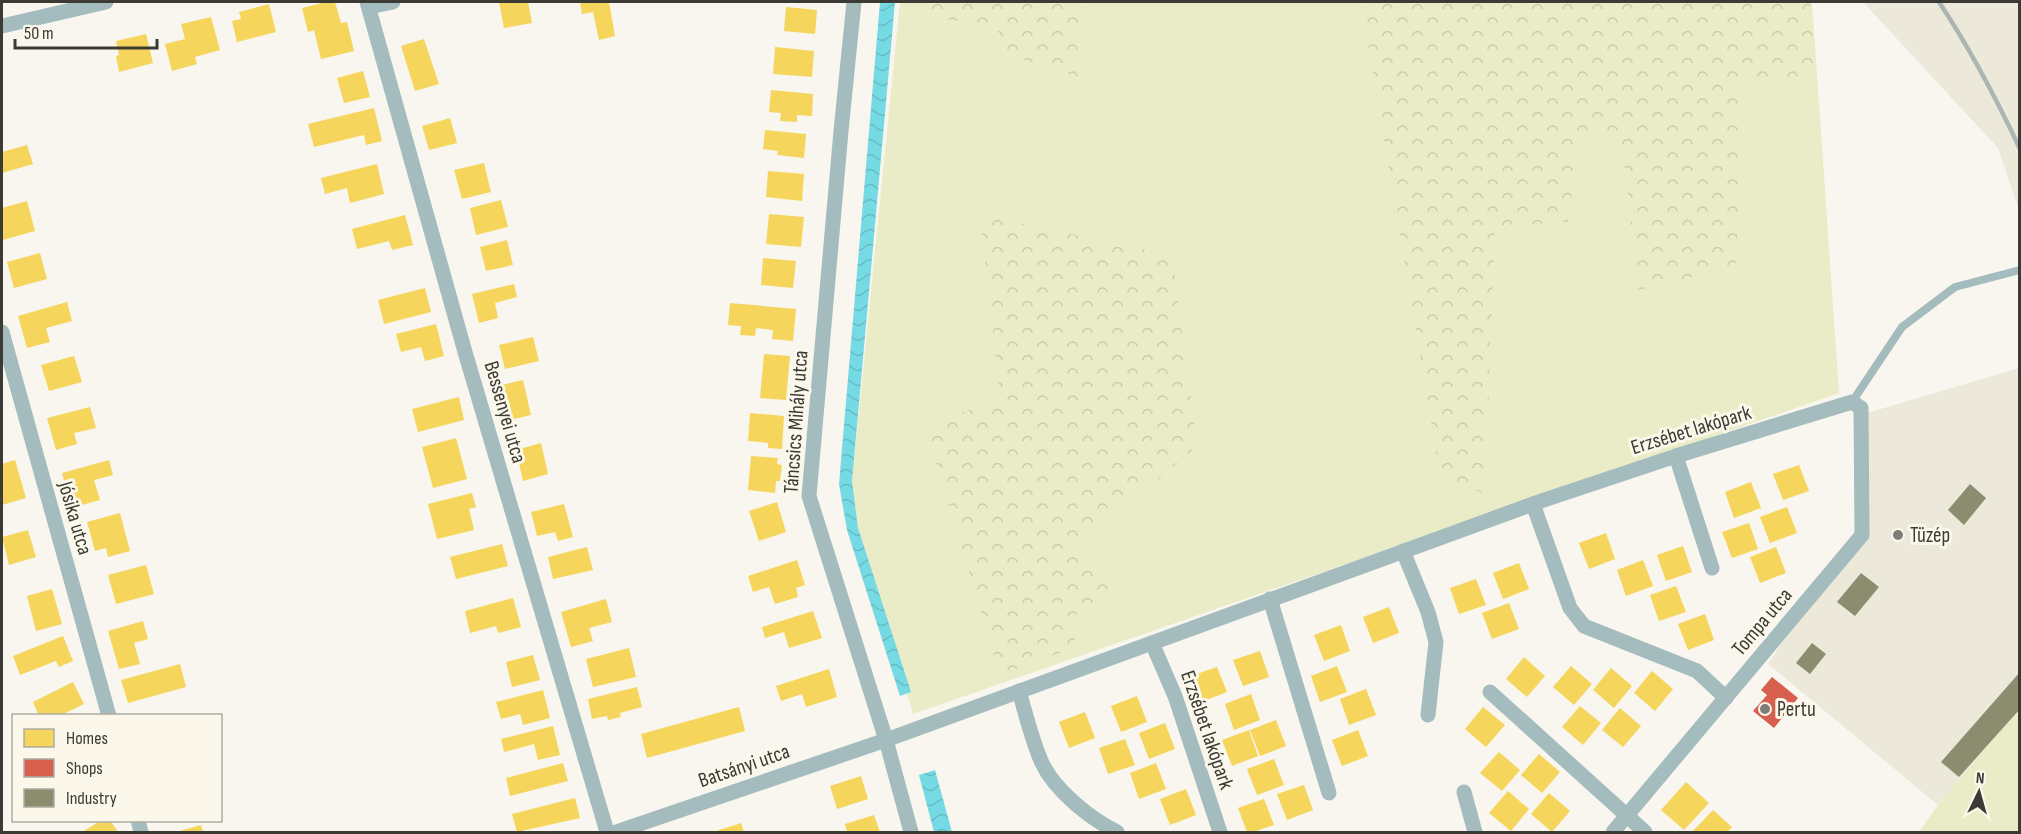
<svg xmlns="http://www.w3.org/2000/svg" width="2021" height="834" viewBox="0 0 2021 834" font-family="'Sofia Sans Condensed',sans-serif">
	<style>
		.built { fill: #ece9da }
		.green { fill: #e9ecc6 }
		.forest { fill: url(#forest-crowns) }
		.water { fill: url(#water-waves) }
		.homes { fill: #f6d55c }
		.shops { fill: #d6604d }
		.industry { fill: #8c8c6e }
		.lines { fill: none; stroke-linecap: round; stroke-linejoin: round }
		.lane { stroke: #a4bcbd; stroke-width: 8 }
		.street { stroke: #a4bcbd; stroke-width: 15 }
		.rail { stroke: #abb6b4; stroke-width: 4.5 }
		.poi-dot { fill: #7d7c76; stroke: #fbf8eb; stroke-width: 2 }
		.labels { text-anchor: middle; dominant-baseline: central; stroke-width: 6; stroke-linejoin: round; paint-order: stroke }
		.street-label { font-size: 21px; fill: #3b3a35; stroke: #fbf8eb }
		.poi-label { font-size: 21px; fill: #3b3a35; stroke: #fbf8eb; text-anchor: start }
	</style>
	<defs>
		<pattern id="forest-crowns" width="20" height="18" patternUnits="userSpaceOnUse" patternTransform="scale(1.5)"><rect width="20" height="18" fill="#e9ecc6"/><path d="M2 6a3 3 0 1 1 6 0M12 15a3 3 0 1 1 6 0" fill="none" stroke="#c9cbab"/></pattern>
		<pattern id="water-waves" width="16" height="10" patternUnits="userSpaceOnUse" patternTransform="scale(1.5)"><rect width="16" height="10" fill="#76dae4"/><path d="M0 5q4-4 8 0t8 0" fill="none" stroke="#67bcc4"/></pattern>
	</defs>
	<rect width="100%" height="100%" fill="#f8f6ee"/>
	<g class="built">
		<polygon points="1863,2 2019,2 2019,210 1998,148"/>
		<polygon points="2019,368 2019,709 1938,805 1768,664 1858,527 1857,416"/>
	</g>
	<g class="green">
		<polygon points="900,2 1812,2 1839,393 913,714 858,528 852,481"/>
		<polygon points="2019,709 2019,832 1919,832 1938,805"/>
	</g>
	<g class="forest">
		<polygon points="932,2 1083,2 1080,78 1006,54 996,25 922,17"/>
		<polygon points="1361,2 1810,2 1816,74 1742,85 1736,266 1638,290 1621,133 1579,140 1568,222 1495,227 1485,494 1440,475"/>
		<polygon points="980,215 1172,255 1197,446 1073,553 1120,587 1071,618 1076,647 1000,675 926,429 1000,396"/>
	</g>
	<g class="water">
		<polygon points="880,2 895,2 852,481 858,528 911,692 900,696 847,530 839,484"/>
		<polygon points="935,770 952,832 934,832 919,775"/>
	</g>
	<g class="homes">
		<polygon points="326,2 335,2 341,23 347,22 354,51 321,59 314,30 308,32 302,8"/>
		<polygon points="499,2 528,2 532,23 504,28"/>
		<polygon points="580,2 609,2 615,36 599,40 593,12 582,14"/>
		<polygon points="269,4 276,32 237,42 232,21 241,19 239,12"/>
		<polygon points="786,7 817,10 815,34 784,31"/>
		<polygon points="211,17 220,50 195,57 197,64 172,71 165,44 185,39 181,24"/>
		<polygon points="146,34 153,63 119,72 116,56 119,55 116,41"/>
		<polygon points="424,39 439,84 415,91 401,46"/>
		<polygon points="775,47 814,51 812,77 773,74"/>
		<polygon points="363,71 370,97 344,103 337,78"/>
		<polygon points="771,90 813,94 812,116 797,115 797,122 780,121 781,113 769,112"/>
		<polygon points="374,108 382,141 366,145 364,135 314,147 308,124"/>
		<polygon points="450,118 457,143 429,150 422,126"/>
		<polygon points="765,130 806,134 804,158 777,155 778,151 763,149"/>
		<polygon points="27,145 33,164 2,173 2,152"/>
		<polygon points="484,163 491,192 462,199 454,170"/>
		<polygon points="377,164 384,194 350,203 347,188 325,194 321,178"/>
		<polygon points="768,171 804,174 802,201 766,197"/>
		<polygon points="501,200 508,227 476,235 470,208"/>
		<polygon points="27,201 35,231 3,240 2,208"/>
		<polygon points="769,214 804,217 801,247 766,244"/>
		<polygon points="405,215 413,245 392,250 389,241 357,249 352,229"/>
		<polygon points="507,240 513,265 486,271 480,247"/>
		<polygon points="40,253 47,279 14,288 7,262"/>
		<polygon points="763,258 796,261 793,288 761,285"/>
		<polygon points="514,284 517,297 495,303 498,318 479,323 472,294"/>
		<polygon points="425,288 431,312 384,324 378,300"/>
		<polygon points="67,302 72,321 46,328 50,342 27,348 18,316"/>
		<polygon points="730,303 796,309 793,341 772,339 773,330 756,328 755,336 740,335 741,326 728,325"/>
		<polygon points="436,324 444,356 425,361 421,347 401,352 396,334"/>
		<polygon points="533,337 539,361 505,369 499,345"/>
		<polygon points="764,354 790,356 786,400 760,398"/>
		<polygon points="74,356 82,382 49,391 41,365"/>
		<polygon points="523,380 531,415 506,421 498,386"/>
		<polygon points="459,397 464,420 418,432 412,409"/>
		<polygon points="90,407 96,428 74,433 77,444 56,450 47,418"/>
		<polygon points="750,413 784,416 782,449 768,448 768,443 748,441"/>
		<polygon points="456,438 467,479 433,488 422,447"/>
		<polygon points="541,443 548,474 523,481 516,450"/>
		<polygon points="751,456 778,458 777,464 782,465 780,481 776,481 775,493 748,490"/>
		<polygon points="15,460 26,498 2,505 2,464"/>
		<polygon points="109,460 113,475 94,480 100,500 71,508 62,473"/>
		<polygon points="1799,465 1809,491 1783,500 1773,474"/>
		<polygon points="1751,482 1761,508 1734,518 1725,492"/>
		<polygon points="472,493 476,507 469,509 474,530 437,539 428,504"/>
		<polygon points="777,502 786,532 759,541 749,511"/>
		<polygon points="564,504 573,537 558,541 555,532 537,536 531,512"/>
		<polygon points="1787,507 1797,533 1770,543 1760,517"/>
		<polygon points="120,513 130,551 108,557 106,548 95,551 87,522"/>
		<polygon points="1749,523 1758,549 1732,558 1722,532"/>
		<polygon points="28,530 36,557 9,565 2,537"/>
		<polygon points="1606,533 1615,559 1589,569 1579,543"/>
		<polygon points="502,544 508,566 456,579 450,557"/>
		<polygon points="1683,546 1692,572 1666,581 1657,555"/>
		<polygon points="587,547 593,570 553,579 548,557"/>
		<polygon points="1776,547 1786,573 1760,583 1750,557"/>
		<polygon points="797,560 805,585 796,588 798,597 775,604 769,587 753,592 748,576"/>
		<polygon points="1643,560 1653,586 1626,596 1617,570"/>
		<polygon points="1519,563 1529,589 1503,599 1493,573"/>
		<polygon points="146,565 154,594 116,604 108,575"/>
		<polygon points="1476,579 1486,605 1459,614 1450,588"/>
		<polygon points="1676,586 1686,612 1659,621 1650,595"/>
		<polygon points="52,589 62,624 36,631 27,596"/>
		<polygon points="513,598 521,627 498,633 496,626 470,633 465,611"/>
		<polygon points="606,599 612,622 589,628 593,641 571,647 561,612"/>
		<polygon points="1509,603 1519,629 1492,639 1482,613"/>
		<polygon points="1389,607 1399,633 1373,643 1363,617"/>
		<polygon points="813,611 822,638 789,648 784,632 765,638 762,627"/>
		<polygon points="1705,614 1714,640 1688,650 1678,624"/>
		<polygon points="143,621 148,639 134,643 140,664 119,669 108,631"/>
		<polygon points="1341,625 1350,651 1324,661 1314,635"/>
		<polygon points="63,636 73,661 59,667 56,661 20,675 13,656"/>
		<polygon points="629,648 636,677 593,687 586,659"/>
		<polygon points="1260,651 1269,677 1243,686 1233,660"/>
		<polygon points="533,655 540,680 512,687 506,662"/>
		<polygon points="1524,657 1545,676 1527,697 1506,679"/>
		<polygon points="180,664 186,687 128,703 121,680"/>
		<polygon points="1337,666 1347,692 1320,702 1311,676"/>
		<polygon points="1571,666 1592,684 1574,705 1553,687"/>
		<polygon points="1217,667 1227,692 1201,702 1191,676"/>
		<polygon points="1611,668 1632,686 1614,708 1593,690"/>
		<polygon points="829,669 837,697 806,707 802,694 781,701 776,686"/>
		<polygon points="1652,671 1673,689 1655,711 1634,693"/>
		<polygon points="73,682 84,704 59,716 39,716 33,702"/>
		<polygon points="637,687 642,707 620,713 621,717 608,720 607,716 592,719 588,699"/>
		<polygon points="1366,689 1376,715 1349,725 1340,699"/>
		<polygon points="543,690 550,718 523,725 520,714 501,719 496,702"/>
		<polygon points="1251,694 1260,720 1234,730 1225,704"/>
		<polygon points="1137,696 1147,722 1121,732 1111,706"/>
		<polygon points="1580,706 1601,723 1583,745 1562,727"/>
		<polygon points="739,707 745,731 647,758 641,734"/>
		<polygon points="1483,707 1505,725 1486,747 1465,729"/>
		<polygon points="1620,708 1641,726 1623,747 1602,730"/>
		<polygon points="1085,712 1095,738 1069,748 1059,722"/>
		<polygon points="1276,720 1286,746 1260,756 1250,730"/>
		<polygon points="1165,723 1175,749 1149,759 1139,733"/>
		<polygon points="553,726 560,755 538,760 534,744 504,752 501,739"/>
		<polygon points="1249,730 1258,756 1232,766 1222,740"/>
		<polygon points="1358,730 1368,756 1342,766 1332,740"/>
		<polygon points="1125,739 1135,765 1108,774 1099,748"/>
		<polygon points="1499,752 1520,770 1502,791 1480,773"/>
		<polygon points="1539,754 1560,772 1542,793 1521,775"/>
		<polygon points="1274,759 1284,785 1257,795 1247,769"/>
		<polygon points="563,763 568,781 510,796 506,778"/>
		<polygon points="1156,763 1166,789 1139,799 1130,773"/>
		<polygon points="861,776 868,799 837,809 830,786"/>
		<polygon points="1686,782 1709,803 1684,830 1661,810"/>
		<polygon points="1304,785 1313,810 1287,820 1277,794"/>
		<polygon points="1186,789 1196,815 1170,825 1160,799"/>
		<polygon points="1508,791 1529,809 1511,831 1489,813"/>
		<polygon points="1549,793 1570,811 1552,832 1531,814"/>
		<polygon points="575,798 580,818 517,832 512,814"/>
		<polygon points="1264,799 1274,825 1253,832 1247,832 1238,808"/>
		<polygon points="1713,810 1732,827 1727,832 1692,832"/>
		<polygon points="874,815 880,832 847,832 845,824"/>
		<polygon points="102,820 110,820 118,832 82,832"/>
		<polygon points="741,823 744,832 713,832"/>
		<polygon points="201,825 203,832 176,832"/>
	</g>
	<polygon class="shops" points="1772,677 1798,698 1774,728 1753,711 1767,695 1761,690"/>
	<g class="industry">
		<polygon points="1970,484 1986,498 1964,525 1948,510"/>
		<polygon points="1861,573 1879,587 1855,616 1837,602"/>
		<polygon points="1812,643 1826,654 1810,674 1796,663"/>
		<polygon points="2020,672 2020,709 1959,777 1941,762"/>
	</g>
	<g class="lines">
		<polyline class="lane" points="1852,402 1902,327 1955,287 2020,270"/>
		<g class="street">
			<polyline points="367,2 465,352 607,832"/>
			<polyline points="854,2 841,131 809,496 886,740 911,832"/>
			<polyline points="369,7 393,2"/>
			<polyline points="2,26 106,2"/>
			<polyline points="2,332 109,716"/>
			<polyline points="1676,456 1712,568"/>
			<polyline points="1533,504 1570,608 1584,626 1697,671 1726,698"/>
			<polyline points="1403,551 1428,612 1436,642 1428,715"/>
			<polyline points="1270,599 1329,793"/>
			<polyline points="1152,643 1175,696 1220,832"/>
			<path d="M1019 691C1026 715 1032 741 1042 763 1055 791 1091 819 1117 832"/>
			<polyline points="1490,692 1645,832"/>
			<polyline points="1464,792 1475,832"/>
			<polyline points="138,820 141,832"/>
			<polyline points="616,832 886,740 1544,500 1676,456 1852,402 1861,408 1862,535 1613,832"/>
		</g>
		<path class="rail" d="M1939 2C1971 50 1995 96 2020 149"/>
	</g>
	<g class="poi-dot">
		<circle cx="1898" cy="535" r="6"/>
		<circle cx="1765" cy="709" r="6"/>
	</g>
	<g class="labels">
		<g class="street-label">
			<text transform="translate(505 412) rotate(74)">Bessenyei utca</text>
			<text transform="translate(796 422) rotate(-86)">Táncsics Mihály utca</text>
			<text transform="translate(1691 430) rotate(-17)">Erzsébet lakópark</text>
			<text transform="translate(75 518) rotate(74)">Jósika utca</text>
			<text transform="translate(1762 622) rotate(-50)">Tompa utca</text>
			<text transform="translate(1207 730) rotate(71)">Erzsébet lakópark</text>
			<text transform="translate(744 766) rotate(-19)">Batsányi utca</text>
		</g>
		<g class="poi-label">
			<text x="1910" y="535">Tüzép</text>
			<text x="1777" y="709">Pertu</text>
		</g>
	</g>
	<rect width="2021" height="834" fill="none" stroke="#3b3a35" stroke-width="6"/>
	<rect x="12" y="714" width="210" height="108" fill="#fbf8eb" stroke="#aeaca2" stroke-width="1.5"/>
	<rect x="24" y="729" width="30" height="18" fill="#f6d55c" stroke="#aeaca2" stroke-width="1.5"/>
	<text x="66" y="744" font-size="18" fill="#3b3a35">Homes</text>
	<rect x="24" y="759" width="30" height="18" fill="#d6604d" stroke="#aeaca2" stroke-width="1.5"/>
	<text x="66" y="774" font-size="18" fill="#3b3a35">Shops</text>
	<rect x="24" y="789" width="30" height="18" fill="#8c8c6e" stroke="#aeaca2" stroke-width="1.5"/>
	<text x="66" y="804" font-size="18" fill="#3b3a35">Industry</text>
	<g transform="translate(1979 792) rotate(5)" stroke="#fbf8eb" stroke-width="4.5" paint-order="stroke">
	<path d="M0-4.5L10 22L0 15L-10 22Z" fill="#3b3a35"/>
	<text y="-9" font-size="16" font-weight="bold" text-anchor="middle" fill="#3b3a35">N</text>
	</g>
	<path d="M15 39v9h142v-9" fill="none" stroke="#3b3a35" stroke-width="3"/>
	<text x="24" y="39" font-size="18" fill="#3b3a35" stroke="#fbf8eb" stroke-width="4.5" paint-order="stroke">50 m</text>
</svg>
